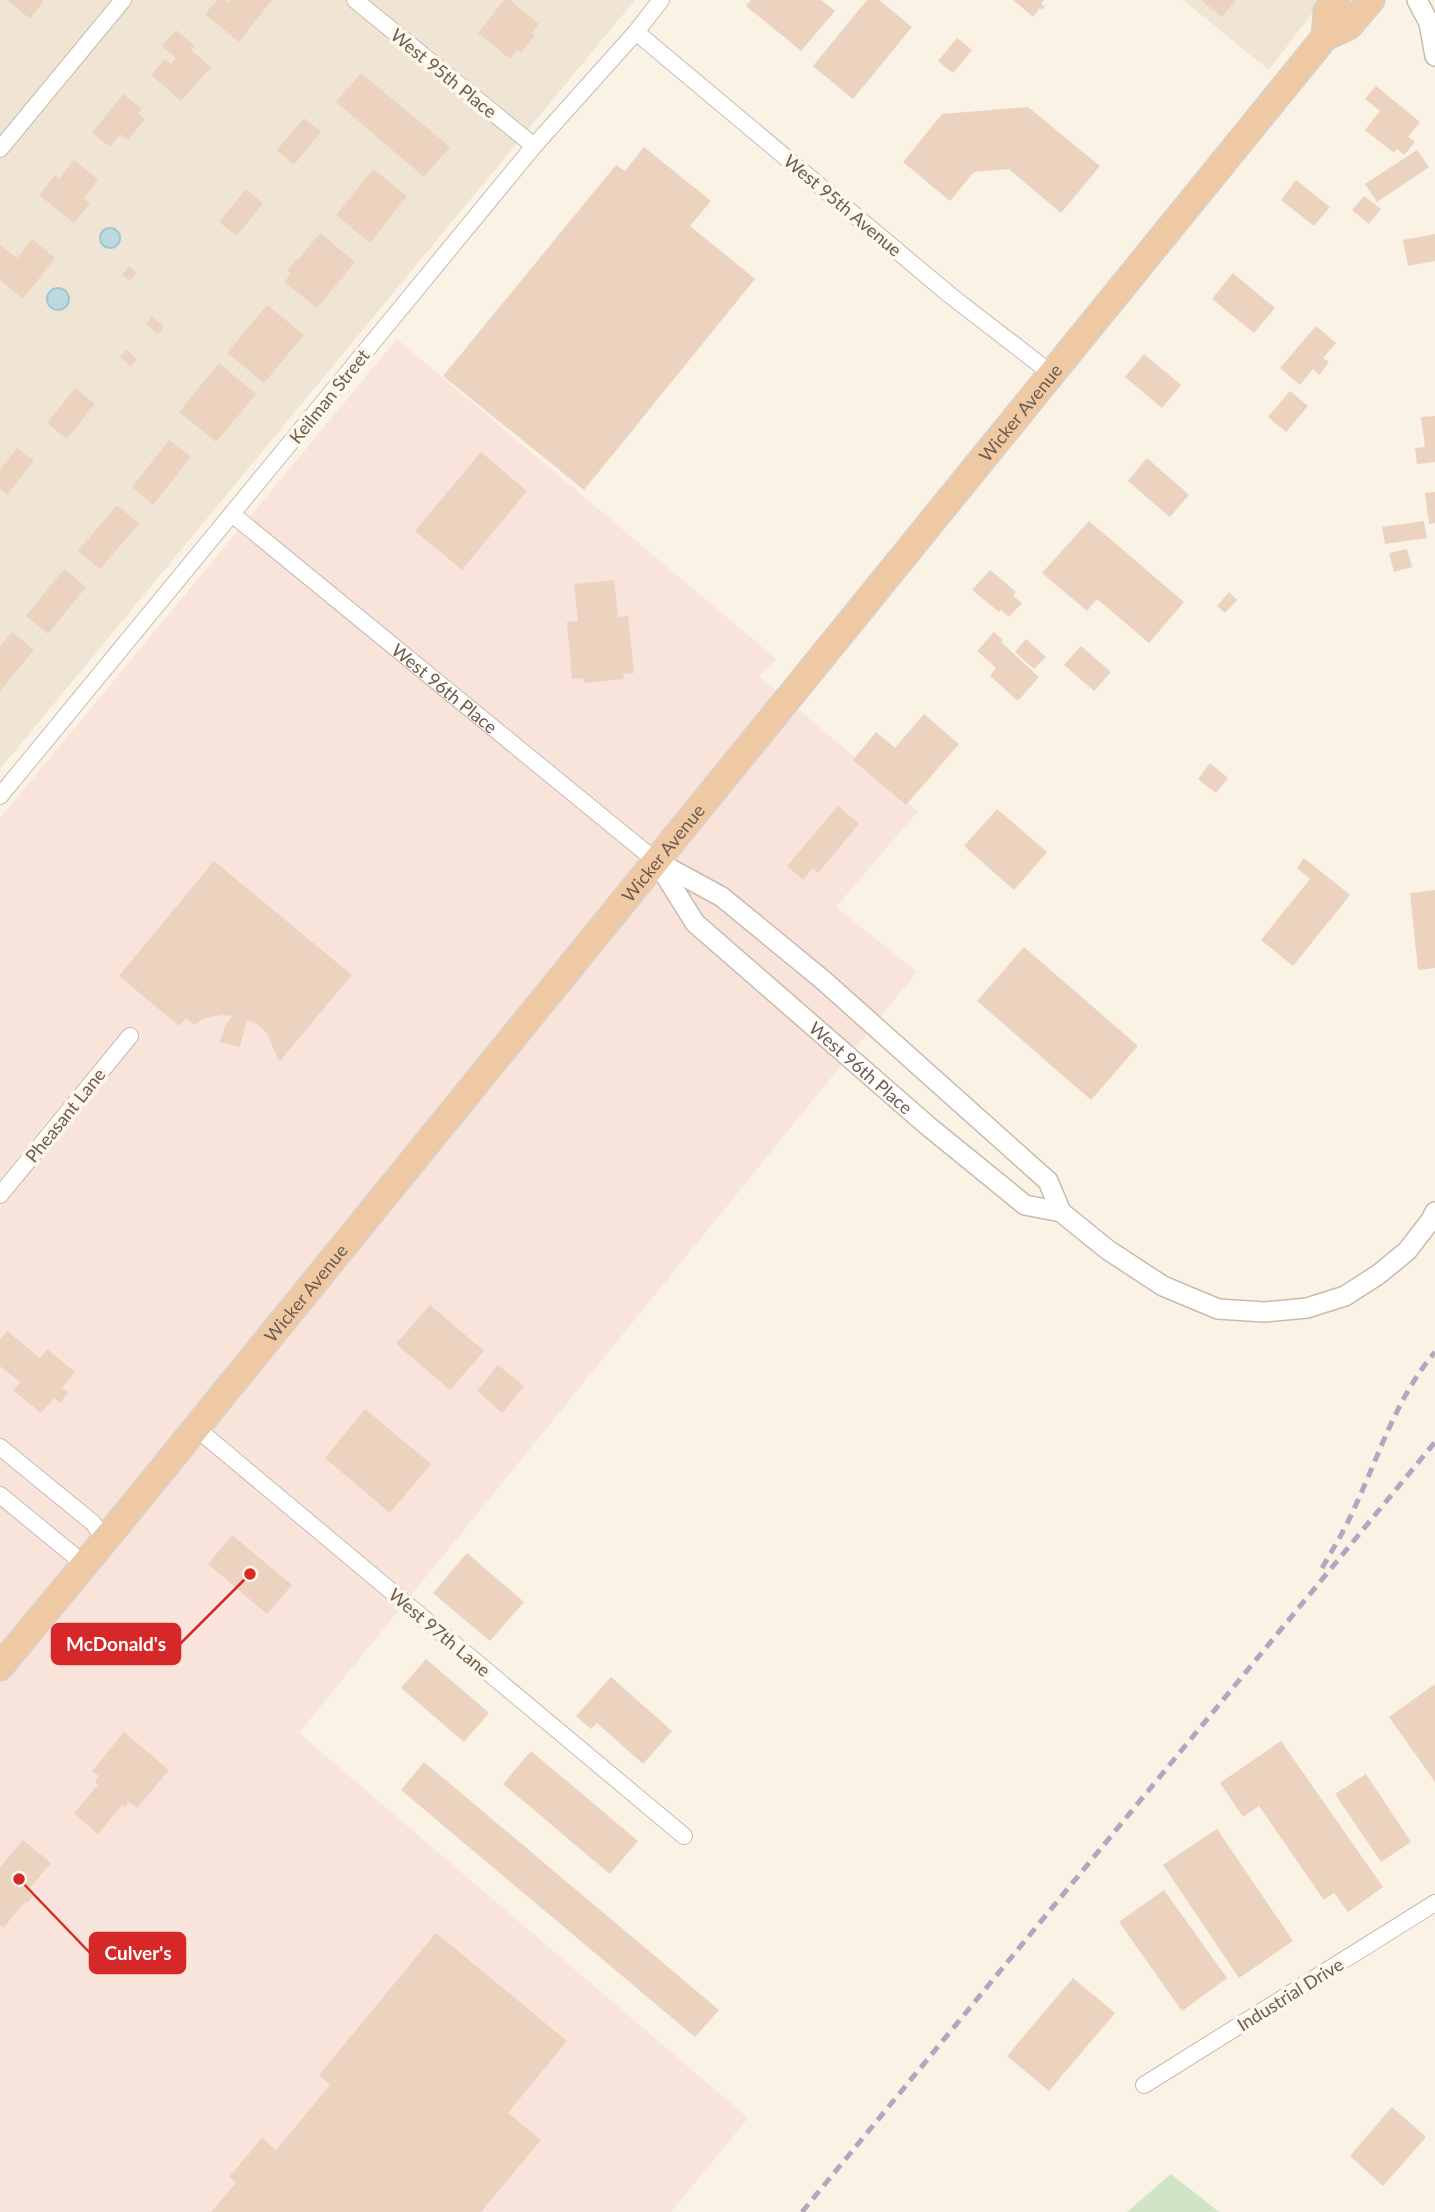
<svg xmlns="http://www.w3.org/2000/svg" width="1435" height="2212" viewBox="0 0 1435 2212" font-family="Lato,sans-serif">
	<style>
		.residential { fill: #f0e5d4 }
		.commercial { fill: #f8e4da }
		.green { fill: #d0e5c5 }
		.water { fill: #bcd9e0; stroke: #a3c7d1; stroke-width: 2 }
		.building { fill: #ebd3c0 }
		.lines { fill: none; stroke-linecap: round; stroke-linejoin: round }
		.minor-casing { stroke: #c9bbac; stroke-width: 18 }
		.tertiary-casing { stroke: #c9bbac; stroke-width: 22 }
		.trunk-casing { stroke: #d7d1cd; stroke-width: 29 }
		.minor { stroke: #fff; stroke-width: 16 }
		.tertiary { stroke: #fff; stroke-width: 19 }
		.trunk { stroke: #eec9a4; stroke-width: 26 }
		.rail { stroke: #b6a5c1; stroke-width: 5; stroke-dasharray: 10 7; stroke-linecap: butt }
		.labels { text-anchor: middle; dominant-baseline: central; stroke-width: 7; stroke-linejoin: round; paint-order: stroke }
		.street-label { font-size: 18px; fill: #6f5b4d; stroke: #fdf6ea }
		.leader { fill: none; stroke: #d62828; stroke-width: 2.5 }
		.callout-dot { fill: #d62828; stroke: #fdf6ea; stroke-width: 2.5 }
		.callout { fill: #d62828; stroke: #d62828; stroke-width: 2.5 }
		.callout-label { font-size: 19px; text-anchor: middle; font-weight: bold; fill: #fff }
	</style>
	<rect width="100%" height="100%" fill="#f9f2e5"/>
	<g class="residential">
		<polygon points="0,0 635,0 0,769"/>
		<polygon points="1183,0 1322,0 1269,70"/>
	</g>
	<polygon class="commercial" points="397,339 776,659 759,676 918,811 836,907 917,972 299,1733 748,2118 671,2212 0,2212 0,818"/>
	<polygon class="green" points="1171,2174 1219,2212 1127,2212"/>
	<g class="water">
		<circle cx="110" cy="238" r="10"/>
		<circle cx="58" cy="299" r="11"/>
	</g>
	<g class="building">
		<polygon points="7,0 41,0 43,2 30,19"/>
		<polygon points="217,0 224,0 228,3 230,0 272,0 239,42 205,14"/>
		<polygon points="504,0 510,0 539,24 532,33 535,35 521,53 517,50 510,59 478,33"/>
		<polygon points="751,0 821,0 835,11 801,51 746,6"/>
		<polygon points="867,0 879,0 912,27 853,99 813,66"/>
		<polygon points="1013,0 1044,0 1041,4 1045,6 1042,10 1040,8 1033,17"/>
		<polygon points="1201,0 1236,0 1222,17"/>
		<polygon points="176,30 195,46 191,50 211,67 181,101 151,75 165,59 171,64 176,58 162,46"/>
		<polygon points="957,38 972,50 953,73 938,61"/>
		<polygon points="361,73 450,147 424,177 336,102"/>
		<polygon points="1376,86 1420,122 1408,137 1415,142 1404,155 1397,149 1394,153 1365,130 1380,111 1365,99"/>
		<polygon points="123,94 142,109 138,113 145,119 128,140 120,134 110,147 92,133"/>
		<polygon points="1028,107 1100,166 1061,213 1009,169 974,172 950,201 903,162 942,114"/>
		<polygon points="304,118 321,132 294,165 277,150"/>
		<polygon points="644,147 711,201 690,226 755,279 584,490 443,376 616,165 625,171"/>
		<polygon points="1417,150 1429,167 1377,202 1365,184"/>
		<polygon points="74,160 98,180 84,198 90,203 74,223 39,195 55,175 59,179"/>
		<polygon points="373,169 407,196 370,243 336,215"/>
		<polygon points="1296,180 1330,207 1314,226 1281,200"/>
		<polygon points="246,189 263,203 237,236 219,222"/>
		<polygon points="1364,196 1381,209 1369,224 1352,210"/>
		<polygon points="320,233 355,262 317,308 284,282 291,274 287,271 297,259 298,260"/>
		<polygon points="1435,234 1435,261 1408,266 1403,240"/>
		<polygon points="32,239 55,258 23,299 0,280 0,245 17,258"/>
		<polygon points="129,266 137,273 130,281 122,275"/>
		<polygon points="1233,273 1275,308 1254,333 1212,299"/>
		<polygon points="267,305 304,335 264,383 227,353"/>
		<polygon points="152,316 164,327 158,334 146,324"/>
		<polygon points="1316,326 1336,343 1323,358 1329,362 1319,375 1313,369 1300,385 1280,368"/>
		<polygon points="126,350 137,359 131,367 120,357"/>
		<polygon points="1144,354 1181,385 1162,408 1125,377"/>
		<polygon points="219,363 256,394 216,442 179,412"/>
		<polygon points="75,388 95,404 67,439 47,423"/>
		<polygon points="1290,391 1308,406 1286,432 1268,417"/>
		<polygon points="1435,416 1435,462 1417,464 1415,448 1425,447 1421,417"/>
		<polygon points="169,440 191,457 153,505 132,487"/>
		<polygon points="17,448 34,461 7,495 0,489 0,469"/>
		<polygon points="481,452 527,491 462,570 415,531"/>
		<polygon points="1147,458 1189,495 1170,517 1128,481"/>
		<polygon points="1435,492 1435,523 1429,524 1425,493"/>
		<polygon points="117,505 139,524 100,569 78,551"/>
		<polygon points="1089,521 1184,602 1149,643 1097,599 1087,611 1042,573"/>
		<polygon points="1424,521 1427,538 1385,544 1382,527"/>
		<polygon points="1407,549 1412,567 1394,572 1389,553"/>
		<polygon points="64,569 86,587 48,634 26,616"/>
		<polygon points="990,570 1016,592 1013,596 1022,603 1009,617 1001,610 999,612 972,590"/>
		<polygon points="614,580 618,617 628,616 634,673 623,674 624,679 584,683 583,678 572,679 567,622 578,621 574,584"/>
		<polygon points="1229,592 1237,600 1225,613 1217,606"/>
		<polygon points="12,632 34,650 0,691 0,647"/>
		<polygon points="994,632 1003,640 1001,642 1039,677 1018,701 990,676 996,668 977,651"/>
		<polygon points="1026,639 1046,657 1034,669 1015,652"/>
		<polygon points="1081,646 1111,672 1094,691 1064,665"/>
		<polygon points="924,714 959,744 906,805 853,760 876,732 895,748"/>
		<polygon points="1210,763 1228,778 1216,793 1198,779"/>
		<polygon points="838,806 859,824 818,873 813,868 803,880 787,866"/>
		<polygon points="997,809 1047,852 1014,890 964,846"/>
		<polygon points="1304,858 1350,895 1293,966 1261,940 1310,879 1297,868"/>
		<polygon points="214,861 352,975 279,1062 267,1033 258,1025 247,1020 240,1047 220,1042 225,1026 232,1016 222,1015 205,1018 194,1025 186,1018 179,1026 119,976"/>
		<polygon points="1435,890 1435,968 1418,970 1410,893"/>
		<polygon points="1024,947 1138,1046 1091,1100 977,1001"/>
		<polygon points="430,1305 484,1351 450,1390 396,1344"/>
		<polygon points="7,1331 40,1358 47,1349 75,1372 62,1388 68,1392 60,1403 54,1398 41,1413 13,1390 20,1382 0,1366 0,1340"/>
		<polygon points="498,1365 524,1386 502,1413 477,1391"/>
		<polygon points="365,1409 431,1464 390,1513 325,1458"/>
		<polygon points="232,1535 292,1585 267,1614 208,1564"/>
		<polygon points="467,1553 524,1602 490,1641 433,1593"/>
		<polygon points="426,1659 489,1713 464,1742 401,1688"/>
		<polygon points="611,1677 672,1731 643,1764 597,1723 591,1729 576,1716"/>
		<polygon points="1435,1684 1435,1782 1389,1717"/>
		<polygon points="124,1732 169,1770 137,1808 129,1802 125,1807 122,1805 98,1834 74,1813 98,1785 95,1782 99,1776 92,1771"/>
		<polygon points="1281,1741 1383,1887 1348,1912 1334,1893 1324,1900 1259,1806 1243,1817 1220,1783"/>
		<polygon points="531,1751 638,1841 610,1874 503,1784"/>
		<polygon points="424,1762 719,2010 695,2037 401,1790"/>
		<polygon points="1366,1774 1411,1842 1381,1862 1335,1794"/>
		<polygon points="1217,1829 1293,1941 1239,1978 1163,1865"/>
		<polygon points="23,1840 51,1863 27,1891 33,1896 27,1903 25,1902 3,1928 0,1925 0,1867"/>
		<polygon points="1164,1890 1227,1978 1182,2011 1119,1922"/>
		<polygon points="436,1933 567,2041 508,2113 541,2140 481,2212 211,2212 236,2183 229,2177 262,2138 276,2150 330,2085 319,2075"/>
		<polygon points="1073,1978 1115,2013 1049,2091 1007,2056"/>
		<polygon points="1392,2107 1426,2137 1383,2186 1350,2156"/>
	</g>
	<g class="lines">
		<g class="minor-casing">
			<g id="minor">
				<polyline points="355,0 534,146"/>
				<polyline points="636,32 951,296 1052,374"/>
				<polyline points="0,149 123,0"/>
				<path id="s1" d="M232 514 656 861"/>
				<polyline points="0,796 534,146 636,32 661,0"/>
				<polyline points="0,1195 130,1036"/>
				<polyline points="196,1428 684,1836"/>
				<polyline points="0,1447 93,1523 105,1540"/>
				<polyline points="0,1495 72,1554 83,1566"/>
				<polyline points="1144,2085 1435,1903"/>
			</g>
		</g>
		<g class="tertiary-casing">
			<g id="tertiary">
				<polyline points="1417,0 1429,23 1435,56"/>
				<polyline points="656,861 722,897 823,980 1048,1181 1061,1212 1108,1250 1163,1286 1218,1309 1264,1312 1307,1308 1345,1296 1379,1274 1407,1251 1431,1220 1435,1212"/>
				<path id="s2" d="M657 862 695 923 928 1126 1025 1205 1061 1212"/>
			</g>
		</g>
		<g class="trunk-casing">
			<g id="trunk">
				<polyline points="1325,37 1327,11 1336,0"/>
				<path id="s3" d="M0 1667 127 1513 1325 37 1349 26 1371 0"/>
			</g>
		</g>
		<use href="#minor" class="minor"/>
		<use href="#tertiary" class="tertiary"/>
		<use href="#trunk" class="trunk"/>
		<g class="rail">
			<path d="M1322 1568C1333 1549 1344 1531 1353 1511 1379 1456 1396 1398 1435 1352"/>
			<polyline points="802,2212 1435,1442"/>
		</g>
	</g>
	<g class="labels">
		<g class="street-label">
			<text transform="translate(444 73) rotate(39)">West 95th Place</text>
			<text transform="translate(843 205) rotate(40)">West 95th Avenue</text>
			<text transform="translate(329 396) rotate(-51)">Keilman Street</text>
			<text stroke="none"><textPath href="#s3" startOffset="1617">Wicker Avenue</textPath></text>
			<text stroke="none"><textPath href="#s1" startOffset="275">West 96th Place</textPath></text>
			<text stroke="none"><textPath href="#s3" startOffset="1050">Wicker Avenue</textPath></text>
			<text stroke="none"><textPath href="#s2" startOffset="292">West 96th Place</textPath></text>
			<text transform="translate(65 1115) rotate(-51)">Pheasant Lane</text>
			<text stroke="none"><textPath href="#s3" startOffset="483">Wicker Avenue</textPath></text>
			<text transform="translate(440 1632) rotate(40)">West 97th Lane</text>
			<text transform="translate(1290 1994) rotate(-32)">Industrial Drive</text>
		</g>
	</g>
	<path class="leader" d="M250 1574L180 1644M19 1879L90 1953"/>
	<g class="callout-dot">
		<circle cx="250" cy="1574" r="7"/>
		<circle cx="19" cy="1879" r="7"/>
	</g>
	<g class="callout">
		<rect x="52" y="1624" width="128" height="40" rx="7"/>
		<rect x="90" y="1933" width="95" height="40" rx="7"/>
	</g>
	<g class="callout-label">
		<text x="116" y="1651">McDonald's</text>
		<text x="138" y="1960">Culver's</text>
	</g>
</svg>
